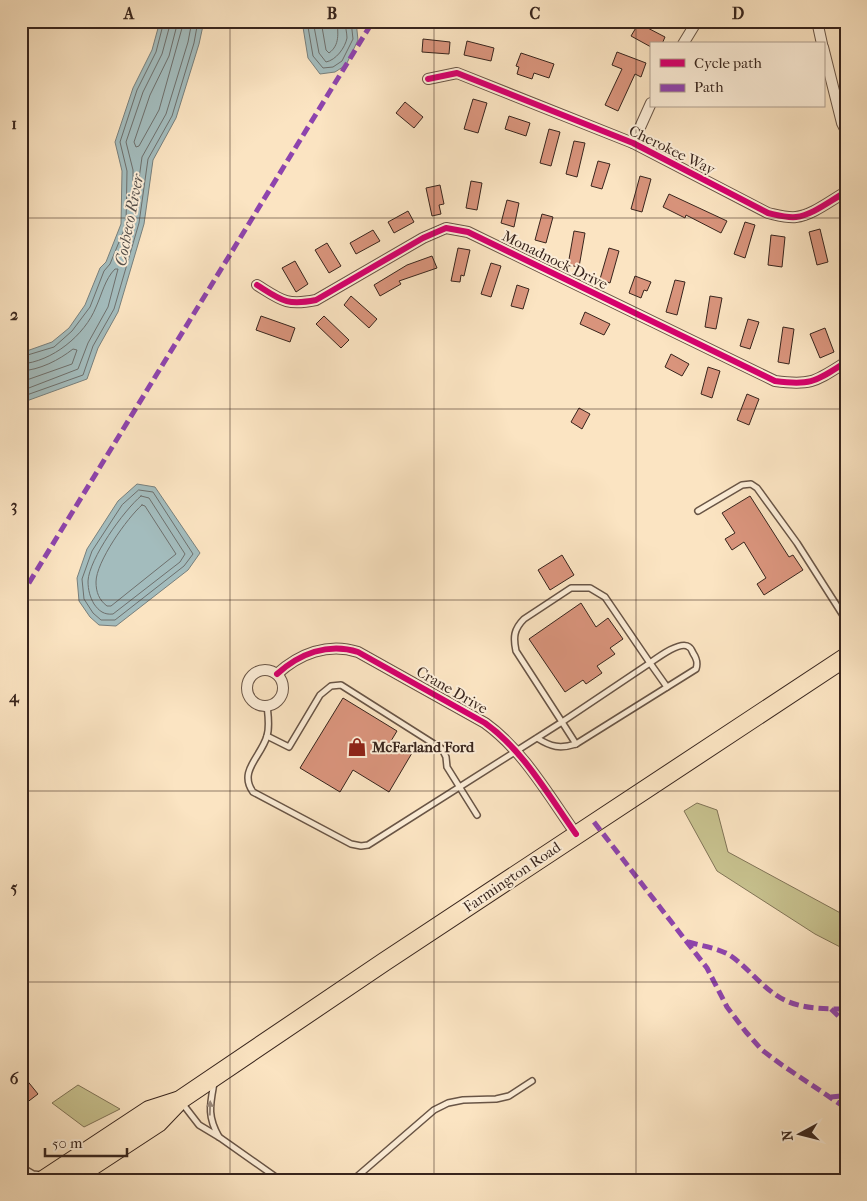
<svg xmlns="http://www.w3.org/2000/svg" width="867" height="1201" viewBox="0 0 867 1201" font-family="'IM FELL French Canon',serif">
	<style>
		.green { fill: #c7c18e; stroke: #807356 }
		.water { fill: #a3bcbd; stroke: #78807d }
		.lines { fill: none; stroke-linecap: round; stroke-linejoin: round }
		.shore { stroke: #6e706d; stroke-width: 1 }
		.building { fill: #d9947c; stroke: #38251d }
		.lane-casing { stroke: #695546; stroke-width: 8 }
		.street-casing { stroke: #695546; stroke-width: 12 }
		.highway-casing { stroke: #38251d; stroke-width: 20 }
		.lane { stroke: #fcedd7; stroke-width: 5 }
		.street { stroke: #fcedd7; stroke-width: 10 }
		.highway { stroke: #fbe4c2; stroke-width: 18 }
		.quiet { stroke: #8e44ad; stroke-width: 5; stroke-dasharray: 10 5; stroke-linecap: butt }
		.cycleway-casing { stroke: #fcedd7; stroke-width: 9 }
		.cycleway { stroke: #d6006c; stroke-width: 6 }
		.oneway { fill: #9a897a }
		.grid { fill: none; stroke: #38251d; stroke-width: 1; stroke-opacity: 0.55 }
		.labels { text-anchor: middle; dominant-baseline: central; stroke-width: 4; stroke-linejoin: round; paint-order: stroke }
		.street-label { font-size: 15px; fill: #38251d; stroke: #fcedd7 }
		.poi-label { font-size: 15px; font-weight: bold; fill: #38251d; stroke: #fcedd7; text-anchor: start }
		.water-label { font-size: 16px; font-style: italic; fill: #58524d; stroke: #fcedd7 }
		.neatline { fill: none; stroke: #38251d; stroke-width: 2 }
		.grid-label { font-size: 16px; text-anchor: middle; font-weight: bold; fill: #38251d }
	</style>
	<rect width="100%" height="100%" fill="#fbe4c2"/>
	<filter id="stains"><feTurbulence type="fractalNoise" baseFrequency=".004" numOctaves="4"/><feColorMatrix values="0 0 0 0 .2 0 0 0 0 .09 0 0 0 0 .02 0 0 0 .5 -.17"/></filter>
	<radialGradient id="worn" r=".72"><stop offset=".6" stop-color="#630" stop-opacity="0"/><stop offset="1" stop-color="#630" stop-opacity=".3"/></radialGradient>
	<g class="green">
		<polygon points="697,803 717,810 728,852 846,916 846,950 815,934 717,871 684,811"/>
		<polygon points="78,1085 120,1109 84,1127 52,1103"/>
	</g>
	<g class="water">
		<polygon points="160,21 204,21 199,44 176,118 153,160 144,224 118,312 98,348 87,379 21,403 21,353 52,342 69,328 85,305 100,268 106,262 121,224 122,171 115,142 133,88 152,50"/>
		<polygon points="302,21 356,21 358,40 346,65 335,72 320,74 308,58"/>
		<polygon points="137,484 155,487 200,553 188,570 116,626 99,625 90,617 79,601 77,578 87,549 118,501"/>
	</g>
	<g class="lines">
		<g class="shore">
			<polyline points="171,21 162,54 143,92 126,142 133,170 133,185 135,188 138,186 142,157 166,114 188,42 192,21"/>
			<polyline points="178,21 169,56 150,95 134,142 136,147 139,146 159,110 184,21"/>
			<polyline points="307,21 313,56 323,68 333,67 342,61 353,39 351,21"/>
			<path d="M313 21 319 53 326 62C336 60 345 48 347 38 347 33 345 26 345 21"/>
			<path d="M321 21 326 50 329 53C340 45 338 33 337 21"/>
			<polyline points="21,357 54,347 72,331 90,307 104,271 110,264 126,225 127,171 120,142 137,90 156,52 164,21"/>
			<path d="M21 364C52 362 85 335 96 307 102 294 105 279 115 269H118L108 307 88 343 78 369 21 391"/>
			<path d="M21 371C40 370 59 360 73 349L77 350 72 364 21 382"/>
			<polyline points="21,397 83,375 93,346 114,309 139,223 148,159 172,116 194,43 198,21"/>
			<polygon points="139,490 153,492 193,554 184,566 115,620 101,620 93,613 84,599 82,579 92,551 122,505"/>
			<path d="M141 496 149 498 185 554 180 562 113 614C104 615 99 611 94 604 90 597 88 590 88 581 89 559 124 510 141 496Z"/>
			<path d="M142 505 145 506 176 554 111 606H107C99 600 96 592 96 582 96 562 127 518 142 505Z"/>
		</g>
	</g>
	<g class="building">
		<polygon points="642,25 665,37 662,44 651,44 651,47 631,36 637,26 641,28"/>
		<polygon points="423,39 450,42 449,54 422,52"/>
		<polygon points="467,41 494,48 491,61 464,55"/>
		<polygon points="617,52 646,63 641,77 635,74 618,111 605,105 622,69 612,65"/>
		<polygon points="521,53 554,64 549,78 534,73 532,79 517,74 519,67 516,66"/>
		<polygon points="473,99 487,103 478,133 464,129"/>
		<polygon points="405,102 423,117 414,128 396,113"/>
		<polygon points="509,116 530,123 526,136 505,129"/>
		<polygon points="549,129 560,132 551,166 540,163"/>
		<polygon points="574,141 585,143 577,177 566,174"/>
		<polygon points="598,161 610,164 602,189 591,186"/>
		<polygon points="640,176 651,179 642,212 631,209"/>
		<polygon points="471,181 482,183 477,210 466,208"/>
		<polygon points="440,185 444,204 439,205 441,214 432,216 426,188"/>
		<polygon points="669,194 727,221 721,233 686,215 685,218 663,207"/>
		<polygon points="507,200 519,203 514,227 501,223"/>
		<polygon points="408,211 414,222 394,233 388,222"/>
		<polygon points="542,214 553,217 546,243 535,240"/>
		<polygon points="745,222 755,225 745,258 734,254"/>
		<polygon points="820,229 828,262 817,265 809,232"/>
		<polygon points="373,230 380,241 356,254 350,243"/>
		<polygon points="574,231 585,233 579,267 568,265"/>
		<polygon points="771,235 785,237 782,267 768,265"/>
		<polygon points="327,243 341,266 329,273 315,250"/>
		<polygon points="458,248 470,250 464,276 461,275 460,282 451,281"/>
		<polygon points="609,248 619,251 610,283 600,279"/>
		<polygon points="432,256 437,268 399,281 401,284 380,296 374,285 407,265"/>
		<polygon points="295,261 308,284 296,292 282,268"/>
		<polygon points="491,263 501,266 491,297 481,294"/>
		<polygon points="635,276 651,282 647,291 644,290 641,298 629,293"/>
		<polygon points="675,280 685,282 677,315 666,312"/>
		<polygon points="517,285 529,289 523,309 511,306"/>
		<polygon points="351,296 377,319 369,328 344,305"/>
		<polygon points="710,296 722,298 716,329 705,327"/>
		<polygon points="585,312 610,324 604,335 580,324"/>
		<polygon points="261,316 295,328 290,342 256,330"/>
		<polygon points="324,316 349,340 341,348 316,324"/>
		<polygon points="748,319 759,322 750,349 740,346"/>
		<polygon points="783,327 794,329 789,364 778,362"/>
		<polygon points="825,328 834,352 820,358 810,334"/>
		<polygon points="671,354 689,364 682,376 665,367"/>
		<polygon points="708,367 720,371 712,398 701,394"/>
		<polygon points="747,394 759,399 749,425 737,420"/>
		<polygon points="579,408 590,414 582,429 571,422"/>
		<polygon points="750,496 789,557 793,555 803,570 764,595 757,584 766,578 744,542 732,550 725,539 735,533 722,513"/>
		<polygon points="562,555 574,575 550,590 538,570"/>
		<polygon points="581,603 596,627 608,618 623,639 610,648 615,654 597,666 602,673 586,684 583,680 565,692 529,639"/>
		<polygon points="343,698 397,731 391,741 412,753 389,792 353,770 340,792 300,768"/>
		<polygon points="21,1073 38,1094 21,1107"/>
	</g>
	<g class="lines">
		<g class="lane-casing">
			<g id="lane">
				<polyline points="698,511 742,485 751,484 757,488 797,543 846,620"/>
				<path d="M267 705C268 715 270 726 267 736 261 757 238 771 253 792L351 844 361 846 368 845 562 722 516 651C513 637 514 629 524 619L571 588H590L605 597 650 663C657 658 681 640 689 647 691 648 692 651 693 653 697 659 698 663 696 669L576 744C560 749 551 747 537 738"/>
				<polyline points="267,736 289,747 320,695 331,686 341,685 442,749 446,757 447,767 477,815"/>
				<polyline points="576,744 562,722 650,663 667,687"/>
				<path d="M214 1083C210 1105 207 1116 219 1137"/>
				<polyline points="182,1103 199,1125 219,1137 280,1180"/>
				<polyline points="21,1167 33,1174 42,1175"/>
				<polyline points="353,1180 434,1110 448,1103 463,1100 496,1099 509,1096 532,1081"/>
			</g>
		</g>
		<g class="street-casing">
			<g id="street">
				<polyline points="817,21 822,44"/>
				<polyline points="683,44 697,21"/>
				<polyline points="823,47 842,123 846,131"/>
				<path d="M428 79 457 73 633 143 768 213C777 215 787 218 796 217 813 215 831 200 846 192"/>
				<polyline points="633,143 651,103"/>
				<path d="M257 285C281 300 286 306 316 300L423 238 446 228 468 232 775 381C812 386 816 381 846 362"/>
				<circle cx="265" cy="688" r="18"/>
				<path d="M277 674C299 654 328 642 358 652L485 723C523 750 549 796 576 834"/>
			</g>
		</g>
		<g class="highway-casing">
			<g id="highway">
				<polyline points="43,1180 149,1110 177,1101"/>
				<polyline points="71,1180 158,1123 180,1100 384,962 846,657"/>
			</g>
		</g>
		<use href="#lane" class="lane"/>
		<use href="#street" class="street"/>
		<use href="#highway" class="highway"/>
		<g class="quiet">
			<polyline points="21,596 373,21"/>
			<polyline points="594,822 707,968 727,1007 746,1032 762,1050 782,1065 846,1108"/>
			<path d="M688 942C702 946 719 948 731 956 751 970 766 993 789 1002 807 1009 827 1009 846 1009"/>
			<polyline points="831,1009 846,1023"/>
			<polyline points="831,1097 841,1096 846,1094"/>
		</g>
		<g class="cycleway-casing">
			<g id="cycleway">
				<path d="M428 79 457 73 633 143 768 213C777 215 787 218 796 217 813 215 831 200 846 192"/>
				<path d="M257 285C281 300 286 306 316 300L423 238 446 228 468 232 775 381C812 386 816 381 846 362"/>
				<path d="M277 674C299 654 328 642 358 652L485 723C523 750 549 796 576 834"/>
			</g>
		</g>
		<use href="#cycleway" class="cycleway"/>
	</g>
	<defs><path id="oneway-solid" d="M-6-.8H1V-3.2L6.5 0L1 3.2V.8H-6Z" transform="scale(1.25)"/></defs>
	<use class="oneway" href="#oneway-solid" transform="translate(210 1108) rotate(-88)"/>
	<path class="grid" d="M230 21V1180M434 21V1180M636 21V1180M21 218H846M21 409H846M21 600H846M21 791H846M21 982H846"/>
	<defs>
		<g id="shop-bare" transform="scale(1.5)"><path d="M-5-2.5h2.3a2.7 3.5 0 0 1 5.4 0H5L5.5 6h-11ZM-1.5-2.5h3a1.5 2.3 0 0 0-3 0Z" fill="#8f2418" stroke="#fcedd7" stroke-width="2.5" paint-order="stroke"/></g>
	</defs>
	<g fill-rule="evenodd">
		<use href="#shop-bare" x="357" y="747"/>
	</g>
	<g class="labels">
		<g class="street-label">
			<text transform="translate(672 150) rotate(26)">Cherokee Way</text>
			<text transform="translate(555 260) rotate(26)">Monadnock Drive</text>
			<text transform="translate(452 690) rotate(30)">Crane Drive</text>
			<text transform="translate(512 877) rotate(-34)">Farmington Road</text>
		</g>
		<g class="poi-label">
			<text x="372" y="747">McFarland Ford</text>
		</g>
		<g class="water-label">
			<text transform="translate(129 220) rotate(-79)">Cocheco River</text>
		</g>
	</g>
	<rect width="867" height="1201" fill="none" stroke="#fbe4c2" stroke-width="55"/>
	<rect x="650" y="42" width="175" height="65" fill="#fcedd7" stroke="#ae9d8d"/>
	<rect x="660" y="59" width="25" height="8" fill="#d6006c" stroke="#ae9d8d"/>
	<text x="694" y="68" font-size="15" fill="#38251d">Cycle path</text>
	<rect x="660" y="84" width="25" height="8" fill="#8e44ad" stroke="#ae9d8d"/>
	<text x="694" y="92" font-size="15" fill="#38251d">Path</text>
	<g transform="translate(800 1134) rotate(263)" stroke="#fcedd7" stroke-width="4" paint-order="stroke">
	<path d="M0-4L9 19L0 12L-9 19Z" fill="#38251d"/>
	<text y="-8" font-size="14" font-weight="bold" text-anchor="middle" fill="#38251d">N</text>
	</g>
	<path d="M45 1148v8h82v-8" fill="none" stroke="#38251d" stroke-width="2.5"/>
	<text x="52" y="1148" font-size="15" fill="#38251d" stroke="#fcedd7" stroke-width="4" paint-order="stroke">50 m</text>
	<rect x="28" y="28" width="812" height="1146" class="neatline"/>
	<g class="grid-label">
		<text x="129" y="19">A</text>
		<text x="332" y="19">B</text>
		<text x="535" y="19">C</text>
		<text x="738" y="19">D</text>
		<text x="14" y="129">1</text>
		<text x="14" y="320">2</text>
		<text x="14" y="511">3</text>
		<text x="14" y="702">4</text>
		<text x="14" y="893">5</text>
		<text x="14" y="1084">6</text>
	</g>
	<rect width="100%" height="100%" filter="url(#stains)"/>
	<rect width="100%" height="100%" fill="url(#worn)"/>
</svg>
